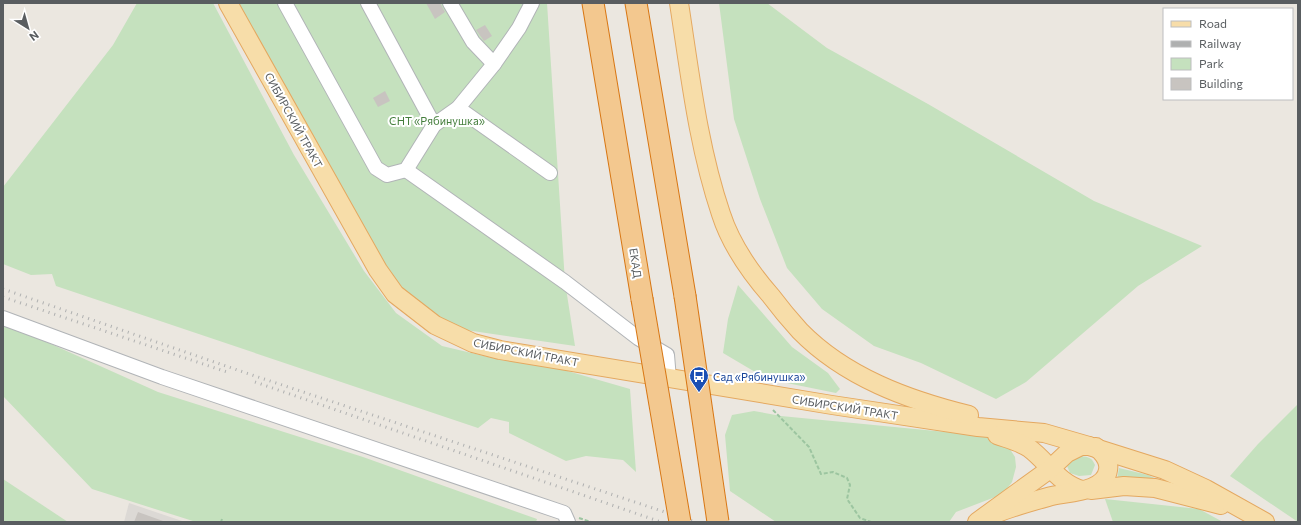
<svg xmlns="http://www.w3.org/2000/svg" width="1301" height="525" viewBox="0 0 1301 525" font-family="Commissioner,sans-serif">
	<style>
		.industrial { fill: #dcd9d5 }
		.green { fill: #c5e1be }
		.building { fill: #c8c4c0 }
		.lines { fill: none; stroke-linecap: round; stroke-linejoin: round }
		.minor-casing { stroke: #b1b4b7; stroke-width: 16 }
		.major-casing { stroke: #e4a860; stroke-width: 20 }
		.highway-casing { stroke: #d87714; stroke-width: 23 }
		.path { stroke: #9cc5a0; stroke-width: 2; stroke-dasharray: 4 2; stroke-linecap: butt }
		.minor { stroke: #fff; stroke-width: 14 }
		.major { stroke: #f7dda9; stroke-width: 18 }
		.highway { stroke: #f3c88f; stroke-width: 21 }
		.rail { stroke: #afb0b0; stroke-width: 3; stroke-dasharray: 1 5; stroke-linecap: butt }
		.highway-bridge-casing { stroke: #d87714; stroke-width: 23; stroke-linecap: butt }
		.highway-bridge { stroke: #f3c88f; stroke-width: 21 }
		.labels { text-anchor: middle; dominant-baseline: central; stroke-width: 4; stroke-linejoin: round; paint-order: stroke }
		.street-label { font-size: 11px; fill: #595d60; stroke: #fff }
		.park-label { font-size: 11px; fill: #437d3b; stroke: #fff }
		.transit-label { font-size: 11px; fill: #164399; stroke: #fff; text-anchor: start }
	</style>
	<rect width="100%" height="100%" fill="#ebe7e0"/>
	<polygon class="industrial" points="129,503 185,522 124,522"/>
	<g class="green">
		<polygon points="137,3 213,3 294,155 364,271 396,313 442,346 501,360 557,368 630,389 636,472 623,460 586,456 566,461 509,433 509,422 491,418 478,428 56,286 52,274 31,275 3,264 3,187 113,45"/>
		<polygon points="236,3 547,3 565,282 575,346 452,328 413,301 387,274"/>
		<polygon points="719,3 767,3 827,48 928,104 1094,201 1202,246 1138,286 1026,382 996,399 921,363 874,346 822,309 787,268 760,199 734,119"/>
		<polygon points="738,285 792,347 828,373 840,389 836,393 767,379 723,353 728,319"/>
		<polygon points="3,326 31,335 158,392 363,457 537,519 536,522 196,522 92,489 3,396"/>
		<polygon points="1298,404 1298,522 1230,476 1258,444"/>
		<polygon points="754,411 781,416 946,432 984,432 1006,443 1015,457 1016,467 1012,482 1003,494 956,512 949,522 776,522 730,491 725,435 732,415"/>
		<path d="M1081 456C1089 457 1092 458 1095 465L1091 475 1079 476 1070 473 1067 466 1069 459Z"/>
		<polygon points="1119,468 1148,475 1169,485 1117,480"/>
		<polygon points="3,479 68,522 3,522"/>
		<polygon points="1105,499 1199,509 1223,522 1113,522"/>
	</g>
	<g class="building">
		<polygon points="426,3 440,3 445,12 435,19"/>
		<polygon points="485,25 492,36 484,41 476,30"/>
		<polygon points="385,91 390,101 378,107 373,98"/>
		<polygon points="138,512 163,521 163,522 134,522"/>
	</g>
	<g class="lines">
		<g class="minor-casing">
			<g id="minor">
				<polyline points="285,3 376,168 387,175 406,170 434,125 458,108 494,64 519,28 532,3"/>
				<polyline points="368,3 434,125"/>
				<polyline points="450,3 473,42 494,64"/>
				<polyline points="458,108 550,173"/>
				<polyline points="406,170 565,282 638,338 667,355 669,379"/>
				<polyline points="3,318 162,377 564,513 568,522"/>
			</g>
		</g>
		<g class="major-casing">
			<g id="major">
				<polyline points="228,3 378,270 395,294 435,325 473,343 500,350 832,405 978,427 1044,433 1089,446"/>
				<path d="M679 3C690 74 698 146 721 214 731 245 750 272 771 296 780 308 790 320 800 331 845 377 908 400 969 415"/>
				<path d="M997 435C1008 439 1020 442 1029 448 1048 462 1058 483 1082 490"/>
				<polyline points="1091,490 1124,486 1155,488 1221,505"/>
				<path d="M995 514C1012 507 1030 502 1048 497 1065 492 1105 493 1108 470 1110 460 1103 453 1096 447"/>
				<polyline points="977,522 1050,469 1067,453 1081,446 1089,446 1165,470 1206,489 1265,522"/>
			</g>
		</g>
		<g class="highway-casing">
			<g id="highway">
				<polyline points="593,3 642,299"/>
				<polyline points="636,3 685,296"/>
			</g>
		</g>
		<g class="path">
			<polyline points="773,410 809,447 821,474 833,472 847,478 850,485 847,499 860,518 871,522"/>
			<polyline points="579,518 591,522"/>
			<polyline points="221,522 222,519"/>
		</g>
		<use href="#minor" class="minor"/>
		<use href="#major" class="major"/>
		<use href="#highway" class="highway"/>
		<g class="rail">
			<polyline points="3,289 252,375 695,522"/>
			<polyline points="3,297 230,373"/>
			<polyline points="255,382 661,522"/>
		</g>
		<g class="highway-bridge-casing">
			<g id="highway-bridge">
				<polyline points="685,296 718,522"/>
				<polyline points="642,299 680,522"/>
			</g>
		</g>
		<use href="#highway-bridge" class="highway-bridge"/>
	</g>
	<defs>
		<g id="bus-pin" transform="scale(1)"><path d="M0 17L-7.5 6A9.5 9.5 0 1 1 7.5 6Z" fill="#1a4fb4" stroke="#fff"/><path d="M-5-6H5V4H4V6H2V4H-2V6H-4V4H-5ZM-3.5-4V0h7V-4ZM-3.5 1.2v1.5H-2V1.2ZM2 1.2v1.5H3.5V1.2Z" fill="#fff"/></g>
	</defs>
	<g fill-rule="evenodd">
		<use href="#bus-pin" x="699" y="376"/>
	</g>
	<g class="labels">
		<g class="street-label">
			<text transform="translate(294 120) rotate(61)">СИБИРСКИЙ ТРАКТ</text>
			<text transform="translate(636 263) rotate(81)">ЕКАД</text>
			<text transform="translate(526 352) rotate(11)">СИБИРСКИЙ ТРАКТ</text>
			<text transform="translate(845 407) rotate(9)">СИБИРСКИЙ ТРАКТ</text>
		</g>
		<g class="park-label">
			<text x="437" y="120">СНТ «Рябинушка»</text>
		</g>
		<g class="transit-label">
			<text x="713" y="376">Сад «Рябинушка»</text>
		</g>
	</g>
	<rect width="1301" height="525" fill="none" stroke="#595d60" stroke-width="8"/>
	<rect x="1163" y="8" width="130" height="92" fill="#ffffff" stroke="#bdbebf"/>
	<rect x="1171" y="21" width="20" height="6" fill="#f7dda9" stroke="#bdbebf"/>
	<text x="1199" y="28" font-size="12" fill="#595d60">Road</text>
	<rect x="1171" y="41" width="20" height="6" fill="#afb0b0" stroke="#bdbebf"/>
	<text x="1199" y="48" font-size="12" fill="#595d60">Railway</text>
	<rect x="1171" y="58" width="20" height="12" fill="#c5e1be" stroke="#bdbebf"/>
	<text x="1199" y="68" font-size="12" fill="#595d60">Park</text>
	<rect x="1171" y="78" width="20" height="12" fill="#c8c4c0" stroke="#bdbebf"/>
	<text x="1199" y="88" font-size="12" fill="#595d60">Building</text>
	<g transform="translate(28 28) rotate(143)" stroke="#ffffff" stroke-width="3" paint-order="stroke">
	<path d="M0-3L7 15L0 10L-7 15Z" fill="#595d60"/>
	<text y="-6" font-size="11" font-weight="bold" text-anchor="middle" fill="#595d60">N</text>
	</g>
</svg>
